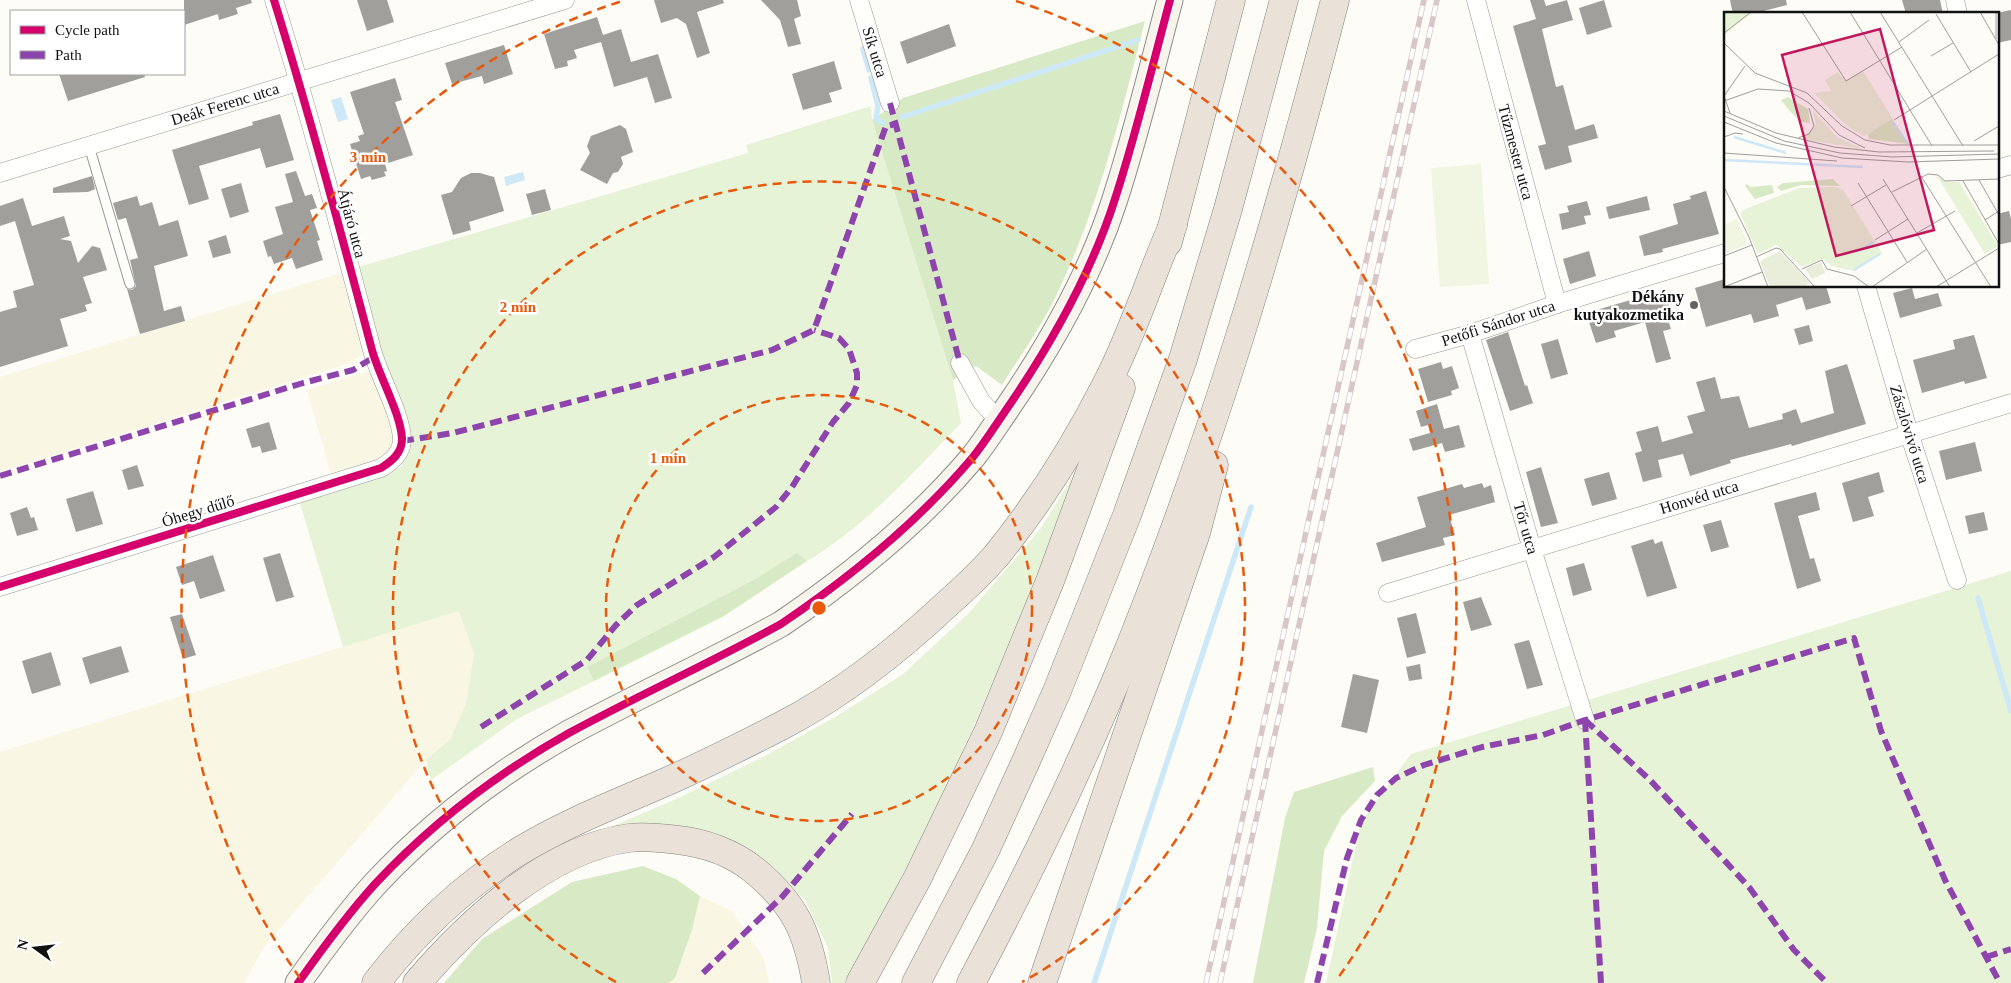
<svg xmlns="http://www.w3.org/2000/svg" width="2011" height="983" viewBox="0 0 2011 983" font-family="'Times New Roman',serif">
	<style>
		.farmland { fill: #f9f7e4 }
		.green { fill: #e7f3d7 }
		.forest { fill: #d8eac5 }
		.pitch { fill: #f0f6e1 }
		.water { fill: #cde8f7 }
		.lines { fill: none; stroke-linecap: round; stroke-linejoin: round }
		.stream { stroke: #cde8f7; stroke-width: 5.5 }
		.building { fill: #a19f9c }
		.lane-casing { stroke: #979795; stroke-width: 11 }
		.street-casing { stroke: #979795; stroke-width: 19 }
		.secondary-casing { stroke: #8e8d8b; stroke-width: 27 }
		.highway-casing { stroke: #858482; stroke-width: 29 }
		.lane { stroke: #fffffe; stroke-width: 9 }
		.street { stroke: #fffffe; stroke-width: 18 }
		.secondary { stroke: #f6f4eb; stroke-width: 25 }
		.highway { stroke: #eae1d8; stroke-width: 28 }
		.rail-casing { stroke: #d9c6c7; stroke-width: 5.5 }
		.rail { stroke: #fff; stroke-width: 4; stroke-dasharray: 11; stroke-linecap: butt }
		.quiet { stroke: #8e44ad; stroke-width: 6; stroke-dasharray: 12 6; stroke-linecap: butt }
		.cycleway-casing { stroke: #fff; stroke-width: 11 }
		.cycleway { stroke: #d6006c; stroke-width: 8 }
		.ring { fill: none; stroke: #e8590c; stroke-width: 2.5; stroke-dasharray: 9 6 }
		.poi-dot { fill: #646362; stroke: #fff; stroke-width: 2 }
		.labels { text-anchor: middle; dominant-baseline: central; stroke-width: 5; stroke-linejoin: round; paint-order: stroke }
		.street-label { font-size: 16px; fill: #111; stroke: #fff }
		.poi-label { font-size: 16px; font-weight: bold; fill: #111; stroke: #fff; text-anchor: end }
		.inset-river { fill: none; stroke: #cde8f7; stroke-width: 2.5 }
		.inset-road { fill: none; stroke: #9f9e9b; stroke-width: 1 }
		.view { fill: #c2185b; fill-opacity: 0.15; stroke: #c2185b; stroke-width: 2.5 }
		.inset-edge { fill: none; stroke: #111; stroke-width: 2.5 }
		.centre { fill: #e8590c; stroke: #fff; stroke-width: 2.5 }
		.ring-label { font-size: 15px; text-anchor: middle; font-weight: bold; fill: #e8590c; stroke: #fff; stroke-width: 5; stroke-linejoin: round; paint-order: stroke }
	</style>
	<rect width="100%" height="100%" fill="#fdfcf7"/>
	<g class="farmland">
		<polygon points="341,273 364,345 363,354 350,363 0,472 0,377"/>
		<polygon points="373,370 394,433 392,444 387,454 379,462 332,477 307,390"/>
		<polygon points="459,611 474,654 466,704 450,739 426,760 264,947 244,983 0,983 0,752"/>
		<polygon points="700,896 732,911 764,959 769,983 669,983 675,978 692,930"/>
	</g>
	<g class="green">
		<path d="M871 106 872 120 953 380 961 423C913 473 867 525 807 561L797 554 755 579 587 667 594 681 517 719 431 780 426 760 450 739 466 704 474 654 459 611 343 647 299 500 401 467 407 448 409 434 355 268 748 153 746 145Z"/>
		<path d="M1079 466C1033 586 986 706 929 822 903 876 873 929 845 983H832L828 948 805 900 771 867 739 846 599 832 676 799 761 758 835 717 902 675 969 613 1041 528Z"/>
		<polygon points="2011,571 2011,983 1326,983 1361,822 1411,754"/>
	</g>
	<g class="forest">
		<path d="M1145 21C1121 115 1098 209 1056 296 1041 327 1020 356 1002 385L976 366 953 380 872 120 903 98Z"/>
		<polygon points="797,553 807,561 724,616 594,681 587,667 755,579"/>
		<polygon points="1373,767 1375,781 1342,816 1324,851 1317,928 1304,983 1253,983 1285,818 1294,792"/>
		<polygon points="643,866 676,879 700,896 692,930 675,978 669,983 444,983 482,939 572,882"/>
	</g>
	<polygon class="pitch" points="1481,164 1489,284 1440,287 1431,168"/>
	<g class="water">
		<polygon points="341,97 348,119 338,122 331,100"/>
		<polygon points="523,172 525,180 506,186 504,177"/>
	</g>
	<g class="lines">
		<g class="stream">
			<polyline points="863,49 869,70"/>
			<polyline points="871,78 878,106 876,118 878,121 884,123"/>
			<polyline points="902,117 1138,40"/>
			<polyline points="1978,598 2011,711"/>
			<polyline points="1094,983 1251,507"/>
		</g>
	</g>
	<g class="building">
		<polygon points="184,0 251,0 252,3 236,8 238,14 219,20 218,14 184,25"/>
		<polygon points="357,0 387,0 394,22 367,31"/>
		<polygon points="654,0 723,0 724,3 697,12 710,53 697,58 686,24 677,18 661,23"/>
		<polygon points="761,0 797,0 801,16 794,19 801,44 788,47 780,20"/>
		<polygon points="1530,0 1544,0 1546,6 1567,0 1573,20 1542,29 1556,87 1563,85 1575,130 1594,124 1598,138 1568,146 1572,162 1545,170 1538,146 1546,144 1513,26 1536,19"/>
		<polygon points="1604,0 1612,27 1587,35 1579,8"/>
		<polygon points="1730,0 1786,0 1787,5 1752,14 1733,14"/>
		<polygon points="1902,0 1940,0 1943,14 1906,14"/>
		<polygon points="2011,10 2011,40 1997,43 1997,13"/>
		<polygon points="597,17 603,35 621,29 631,62 658,54 672,98 655,103 647,77 614,87 601,42 574,50 577,58 567,61 568,66 555,69 544,34"/>
		<polygon points="949,24 956,46 907,64 900,42"/>
		<polygon points="504,45 513,74 484,84 482,76 452,84 445,63"/>
		<polygon points="834,61 842,89 829,93 832,102 803,110 792,74"/>
		<polygon points="59,74 144,74 145,77 68,101"/>
		<polygon points="395,78 402,100 395,102 413,155 385,164 387,171 384,172 386,176 372,180 370,176 361,179 350,144 360,141 358,136 364,134 350,92"/>
		<polygon points="280,114 294,160 266,168 260,148 199,166 209,199 189,205 172,150 253,125 252,122"/>
		<polygon points="620,125 626,129 633,152 621,157 623,164 618,172 613,173 607,184 580,170 590,153 587,146 591,136"/>
		<polygon points="296,171 305,196 312,194 317,208 310,210 320,240 317,241 323,260 296,269 292,258 274,264 271,256 268,257 263,241 283,234 275,207 293,202 285,174"/>
		<polygon points="471,173 480,173 494,177 504,211 469,222 471,230 453,235 441,195 452,192 461,178"/>
		<polygon points="92,176 95,189 88,192 53,193 53,188"/>
		<polygon points="241,183 249,212 230,218 221,189"/>
		<polygon points="545,189 551,210 532,215 526,194"/>
		<polygon points="1706,191 1719,234 1662,249 1663,252 1644,256 1639,236 1678,224 1673,204 1691,199 1690,196"/>
		<polygon points="137,196 140,206 152,202 159,226 178,220 188,256 154,266 164,311 181,306 185,321 140,334 127,289 132,290 136,286 130,260 138,258 126,218 118,220 113,203"/>
		<polygon points="1647,196 1650,210 1609,219 1606,207"/>
		<polygon points="23,198 32,226 64,216 70,236 60,239 71,241 78,263 92,246 100,248 107,270 83,277 92,303 85,305 87,311 60,319 68,346 0,367 0,312 17,307 13,291 34,285 15,221 0,226 0,206"/>
		<polygon points="1587,201 1591,215 1584,216 1586,224 1562,230 1559,214 1569,212 1567,206"/>
		<polygon points="2009,211 2011,219 2011,242 1997,245 1997,214"/>
		<polygon points="226,235 231,253 213,258 208,241"/>
		<polygon points="1589,251 1596,276 1570,284 1563,259"/>
		<polygon points="1725,279 1725,286 1826,286 1831,303 1806,310 1802,297 1776,305 1779,316 1754,323 1751,314 1706,327 1695,288"/>
		<polygon points="1912,288 1915,299 1938,293 1942,306 1900,318 1893,293"/>
		<polygon points="1665,290 1672,315 1667,317 1671,329 1663,331 1671,359 1656,363 1645,322 1614,331 1616,337 1596,343 1586,313"/>
		<polygon points="1809,325 1813,341 1799,345 1794,329"/>
		<polygon points="1508,332 1525,386 1527,385 1533,403 1510,411 1486,340"/>
		<polygon points="1974,335 1987,378 1965,384 1964,381 1922,393 1913,360 1955,349 1953,340"/>
		<polygon points="1558,339 1568,374 1551,379 1541,344"/>
		<polygon points="1441,362 1443,369 1452,366 1459,388 1451,391 1452,395 1428,402 1418,369"/>
		<polygon points="1847,364 1866,424 1792,446 1791,444 1730,460 1731,463 1690,476 1683,454 1658,460 1662,477 1643,482 1635,453 1642,451 1636,432 1658,426 1662,442 1693,433 1687,416 1705,411 1696,382 1715,377 1721,399 1739,396 1749,428 1783,419 1782,414 1796,409 1801,423 1834,413 1825,371"/>
		<polygon points="1437,404 1444,429 1459,425 1465,447 1445,452 1442,443 1413,451 1409,439 1430,433 1428,425 1421,427 1416,411"/>
		<polygon points="269,422 277,449 262,453 260,446 252,448 246,429"/>
		<polygon points="1975,442 1982,471 1946,480 1939,451"/>
		<polygon points="137,465 144,486 128,490 122,470"/>
		<polygon points="1541,467 1558,523 1541,527 1526,472"/>
		<polygon points="1609,472 1617,499 1592,506 1584,479"/>
		<polygon points="1879,472 1884,492 1868,497 1874,516 1853,522 1842,483"/>
		<polygon points="1482,483 1484,488 1491,485 1495,502 1449,515 1455,535 1443,538 1445,545 1382,562 1376,543 1426,527 1417,497 1462,484 1464,488"/>
		<polygon points="93,491 103,524 76,532 66,499"/>
		<polygon points="1816,492 1820,510 1798,516 1810,559 1814,558 1821,581 1797,589 1774,503"/>
		<polygon points="27,507 31,518 34,517 38,530 17,536 10,513"/>
		<polygon points="1984,512 1988,530 1969,534 1965,516"/>
		<polygon points="1721,520 1729,547 1711,552 1703,525"/>
		<polygon points="1653,539 1655,544 1662,541 1677,588 1647,597 1631,546"/>
		<polygon points="280,553 294,597 276,602 263,558"/>
		<polygon points="213,555 225,591 200,599 194,581 182,585 176,567"/>
		<polygon points="1584,563 1592,590 1573,596 1566,568"/>
		<polygon points="1481,597 1492,625 1471,631 1463,602"/>
		<polygon points="1416,613 1426,653 1407,658 1397,618"/>
		<polygon points="182,614 196,655 183,659 170,617"/>
		<polygon points="1529,640 1543,685 1527,689 1514,644"/>
		<polygon points="121,646 129,672 90,684 82,658"/>
		<polygon points="51,652 61,685 32,694 22,661"/>
		<polygon points="1420,664 1422,679 1409,681 1406,667"/>
		<polygon points="1353,674 1379,680 1367,733 1341,727"/>
	</g>
	<g class="lines">
		<g class="lane-casing">
			<polyline id="lane" points="89,146 130,284"/>
		</g>
		<g class="street-casing">
			<g id="street">
				<polyline points="859,0 890,103"/>
				<polyline points="1476,0 1557,304"/>
				<polyline points="1955,0 1958,14"/>
				<polyline points="1997,169 2011,165"/>
				<polyline points="0,173 565,0"/>
				<polyline points="1866,286 1909,433 1957,580"/>
				<polyline points="1470,334 1532,549 1585,720"/>
				<polyline points="1415,349 1470,334 1557,304 1725,253"/>
				<polyline points="960,363 981,401 999,421"/>
				<path d="M0 587 381 468C392 461 402 453 402 439 401 414 379 376 372 350 341 233 310 116 274 0"/>
				<polyline points="1388,593 2011,403"/>
			</g>
		</g>
		<g class="secondary-casing">
			<path id="secondary" d="M298 983C322 949 347 915 375 884 430 825 498 773 569 733 639 695 712 662 781 624 852 576 918 522 973 457 985 442 995 426 1006 410 1050 346 1090 276 1114 202 1136 135 1152 67 1170 0"/>
		</g>
		<g class="highway-casing">
			<g id="highway">
				<polyline points="1168,242 1231,0"/>
				<path d="M376 983C415 932 464 886 518 852 565 823 618 803 668 781 706 764 744 745 781 726 843 694 897 651 947 604 964 589 981 573 996 556 1039 503 1076 444 1107 383 1133 333 1150 277 1173 225"/>
				<path d="M417 983C468 923 547 849 629 838 645 836 662 838 678 840 705 843 733 853 754 870 794 903 808 932 816 983"/>
				<polyline points="860,983 917,879 988,732 1050,581 1121,388"/>
				<polyline points="916,983 985,851 1026,761 1057,691 1127,515 1183,359 1228,209 1284,0"/>
				<path d="M971 983C1023 885 1072 785 1115 683 1207 462 1275 231 1335 0"/>
				<polyline points="1042,983 1196,533 1214,465"/>
			</g>
		</g>
		<use href="#lane" class="lane"/>
		<use href="#street" class="street"/>
		<use href="#secondary" class="secondary"/>
		<use href="#highway" class="highway"/>
		<g class="rail-casing">
			<g id="rail">
				<polyline points="1206,983 1424,0"/>
				<polyline points="1220,983 1437,0"/>
			</g>
		</g>
		<use href="#rail" class="rail"/>
		<g class="quiet">
			<polyline points="890,103 960,363"/>
			<polyline points="402,441 453,433 772,350 814,330 886,126 896,124"/>
			<polyline points="0,476 303,383 353,370 374,357"/>
			<polyline points="1585,720 1650,780 1749,887 1794,950 1827,983"/>
			<polyline points="1585,720 1601,983"/>
			<polyline points="481,727 587,660 616,625 637,605 714,557 776,507 792,487 833,422 849,403 857,385 857,373 849,349 839,338 814,330"/>
			<polyline points="1986,957 2011,949"/>
			<polyline points="703,973 782,897 852,814"/>
			<polyline points="1317,983 1347,858 1361,820 1377,795 1396,778 1424,765 1482,747 1543,735 1585,720 1854,638 1881,731 1945,880 2000,983"/>
		</g>
		<g class="cycleway-casing">
			<g id="cycleway">
				<path d="M0 587 381 468C392 461 402 453 402 439 401 414 379 376 372 350 341 233 310 116 274 0"/>
				<path d="M298 983C322 949 347 915 375 884 430 825 498 773 569 733 639 695 712 662 781 624 852 576 918 522 973 457 985 442 995 426 1006 410 1050 346 1090 276 1114 202 1136 135 1152 67 1170 0"/>
			</g>
		</g>
		<use href="#cycleway" class="cycleway"/>
	</g>
	<g class="ring">
		<circle cx="819" cy="608" r="213"/>
		<path d="M616 982A426 426 0 1 1 1022 982"/>
		<path d="M300 978A638 638 0 0 1 622 1M1016 1A638 638 0 0 1 1338 978"/>
	</g>
	<circle class="poi-dot" cx="1694" cy="305" r="5"/>
	<g class="labels">
		<g class="street-label">
			<text transform="translate(875 52) rotate(73)">Sík utca</text>
			<text transform="translate(225 104) rotate(-17)">Deák Ferenc utca</text>
			<text transform="translate(1516 152) rotate(75)">Tűzmester utca</text>
			<text transform="translate(352 223) rotate(75)">Átjáró utca</text>
			<text transform="translate(1498 323) rotate(-18)">Petőfi Sándor utca</text>
			<text transform="translate(1910 434) rotate(73)">Zászlóvivő utca</text>
			<text transform="translate(1699 497) rotate(-17)">Honvéd utca</text>
			<text transform="translate(198 511) rotate(-17)">Óhegy dűlő</text>
			<text transform="translate(1526 528) rotate(74)">Tőr utca</text>
		</g>
		<g class="poi-label">
			<text x="1684" y="296">Dékány<tspan x="1684" dy="18">kutyakozmetika</tspan></text>
		</g>
	</g>
	<g transform="translate(1724 12)">
		<rect width="275" height="275" fill="#fdfcf7"/>
		<path d="M0 0H29L0 23ZM139 59 169 107 140 124 124 115 90 81 107 79 101 68 114 60 121 69ZM89 99 113 125 139 137 78 127 92 113ZM213 164 224 170H235L274 234 261 242ZM111 175 119 178 158 241 130 259 108 254 99 247 78 255 52 233 34 242 16 201 19 198 75 176Z" fill="#e7f3d7"/>
		<path d="M64 85 84 97 86 111 77 110 65 98 57 88ZM168 107 185 132 145 127 144 122ZM109 167 116 174 77 173 57 179 53 175 59 171ZM23 172 27 175 48 173 50 181 31 187 21 174Z" fill="#d8eac5"/>
		<path d="M56 239 86 271 80 275H46L36 249ZM97 250 101 261 88 267 81 257Z" fill="#e9eedb"/>
		<path d="M13 207 24 232 0 242V213Z" fill="#f0f6e1"/>
		<path class="inset-river" d="M169 110 183 131M10 125 62 141M0 148 139 155M131 241 149 230M130 258 156 242"/>
		<path class="inset-road" d="M78 0 122 69 178 35M126 0 208 134M156 0 239 134M256 0 275 33M272 0V27M212 2 247 60M0 21 27 0M175 30 205 8M0 31 31 61 83 81 118 114 141 128 166 133H275M207 44 229 31M0 89 34 77 65 79 85 91 115 123 141 136M0 99 52 121 110 135 155 140 270 139M6 101 0 84 21 54M0 104 60 129 116 141 168 145 275 142M170 108 275 42M0 110 52 131 118 146 184 150 275 147M0 125 11 121 19 122M74 126 85 122 90 114 85 96M250 129 275 114M0 141 113 149M197 164 267 275M159 167 226 275M255 168 275 203M239 169 275 232M134 171 183 250M0 175 25 225 44 275M168 180 204 162 214 163 221 169 275 167M127 194 162 173M261 208 275 199M193 221 231 199M151 228 184 207M0 244 28 233M32 245 52 236 56 237 91 275M78 257 98 248 103 257 130 264 145 275M0 275 38 260M148 275 203 237M212 275 275 236"/>
		<path class="view" d="M156 17 210 218 112 244 58 43Z"/>
		<rect width="275" height="275" class="inset-edge"/>
	</g>
	<circle cx="819" cy="608" r="8" class="centre"/>
	<g class="ring-label">
		<text x="368" y="162">3 min</text>
		<text x="518" y="312">2 min</text>
		<text x="668" y="463">1 min</text>
	</g>
	<rect x="10" y="10" width="175" height="65" fill="#ffffff" stroke="#a0a0a0"/>
	<rect x="20" y="26" width="25" height="8" fill="#d6006c" stroke="#a0a0a0"/>
	<text x="55" y="35" font-size="15" fill="#111111">Cycle path</text>
	<rect x="20" y="51" width="25" height="8" fill="#8e44ad" stroke="#a0a0a0"/>
	<text x="55" y="60" font-size="15" fill="#111111">Path</text>
	<g transform="translate(35 948) rotate(285)" stroke="#ffffff" stroke-width="4" paint-order="stroke">
	<path d="M0-4L9 19L0 12L-9 19Z" fill="#111111"/>
	<text y="-8" font-size="14" font-weight="bold" text-anchor="middle" fill="#111111">N</text>
	</g>
</svg>
